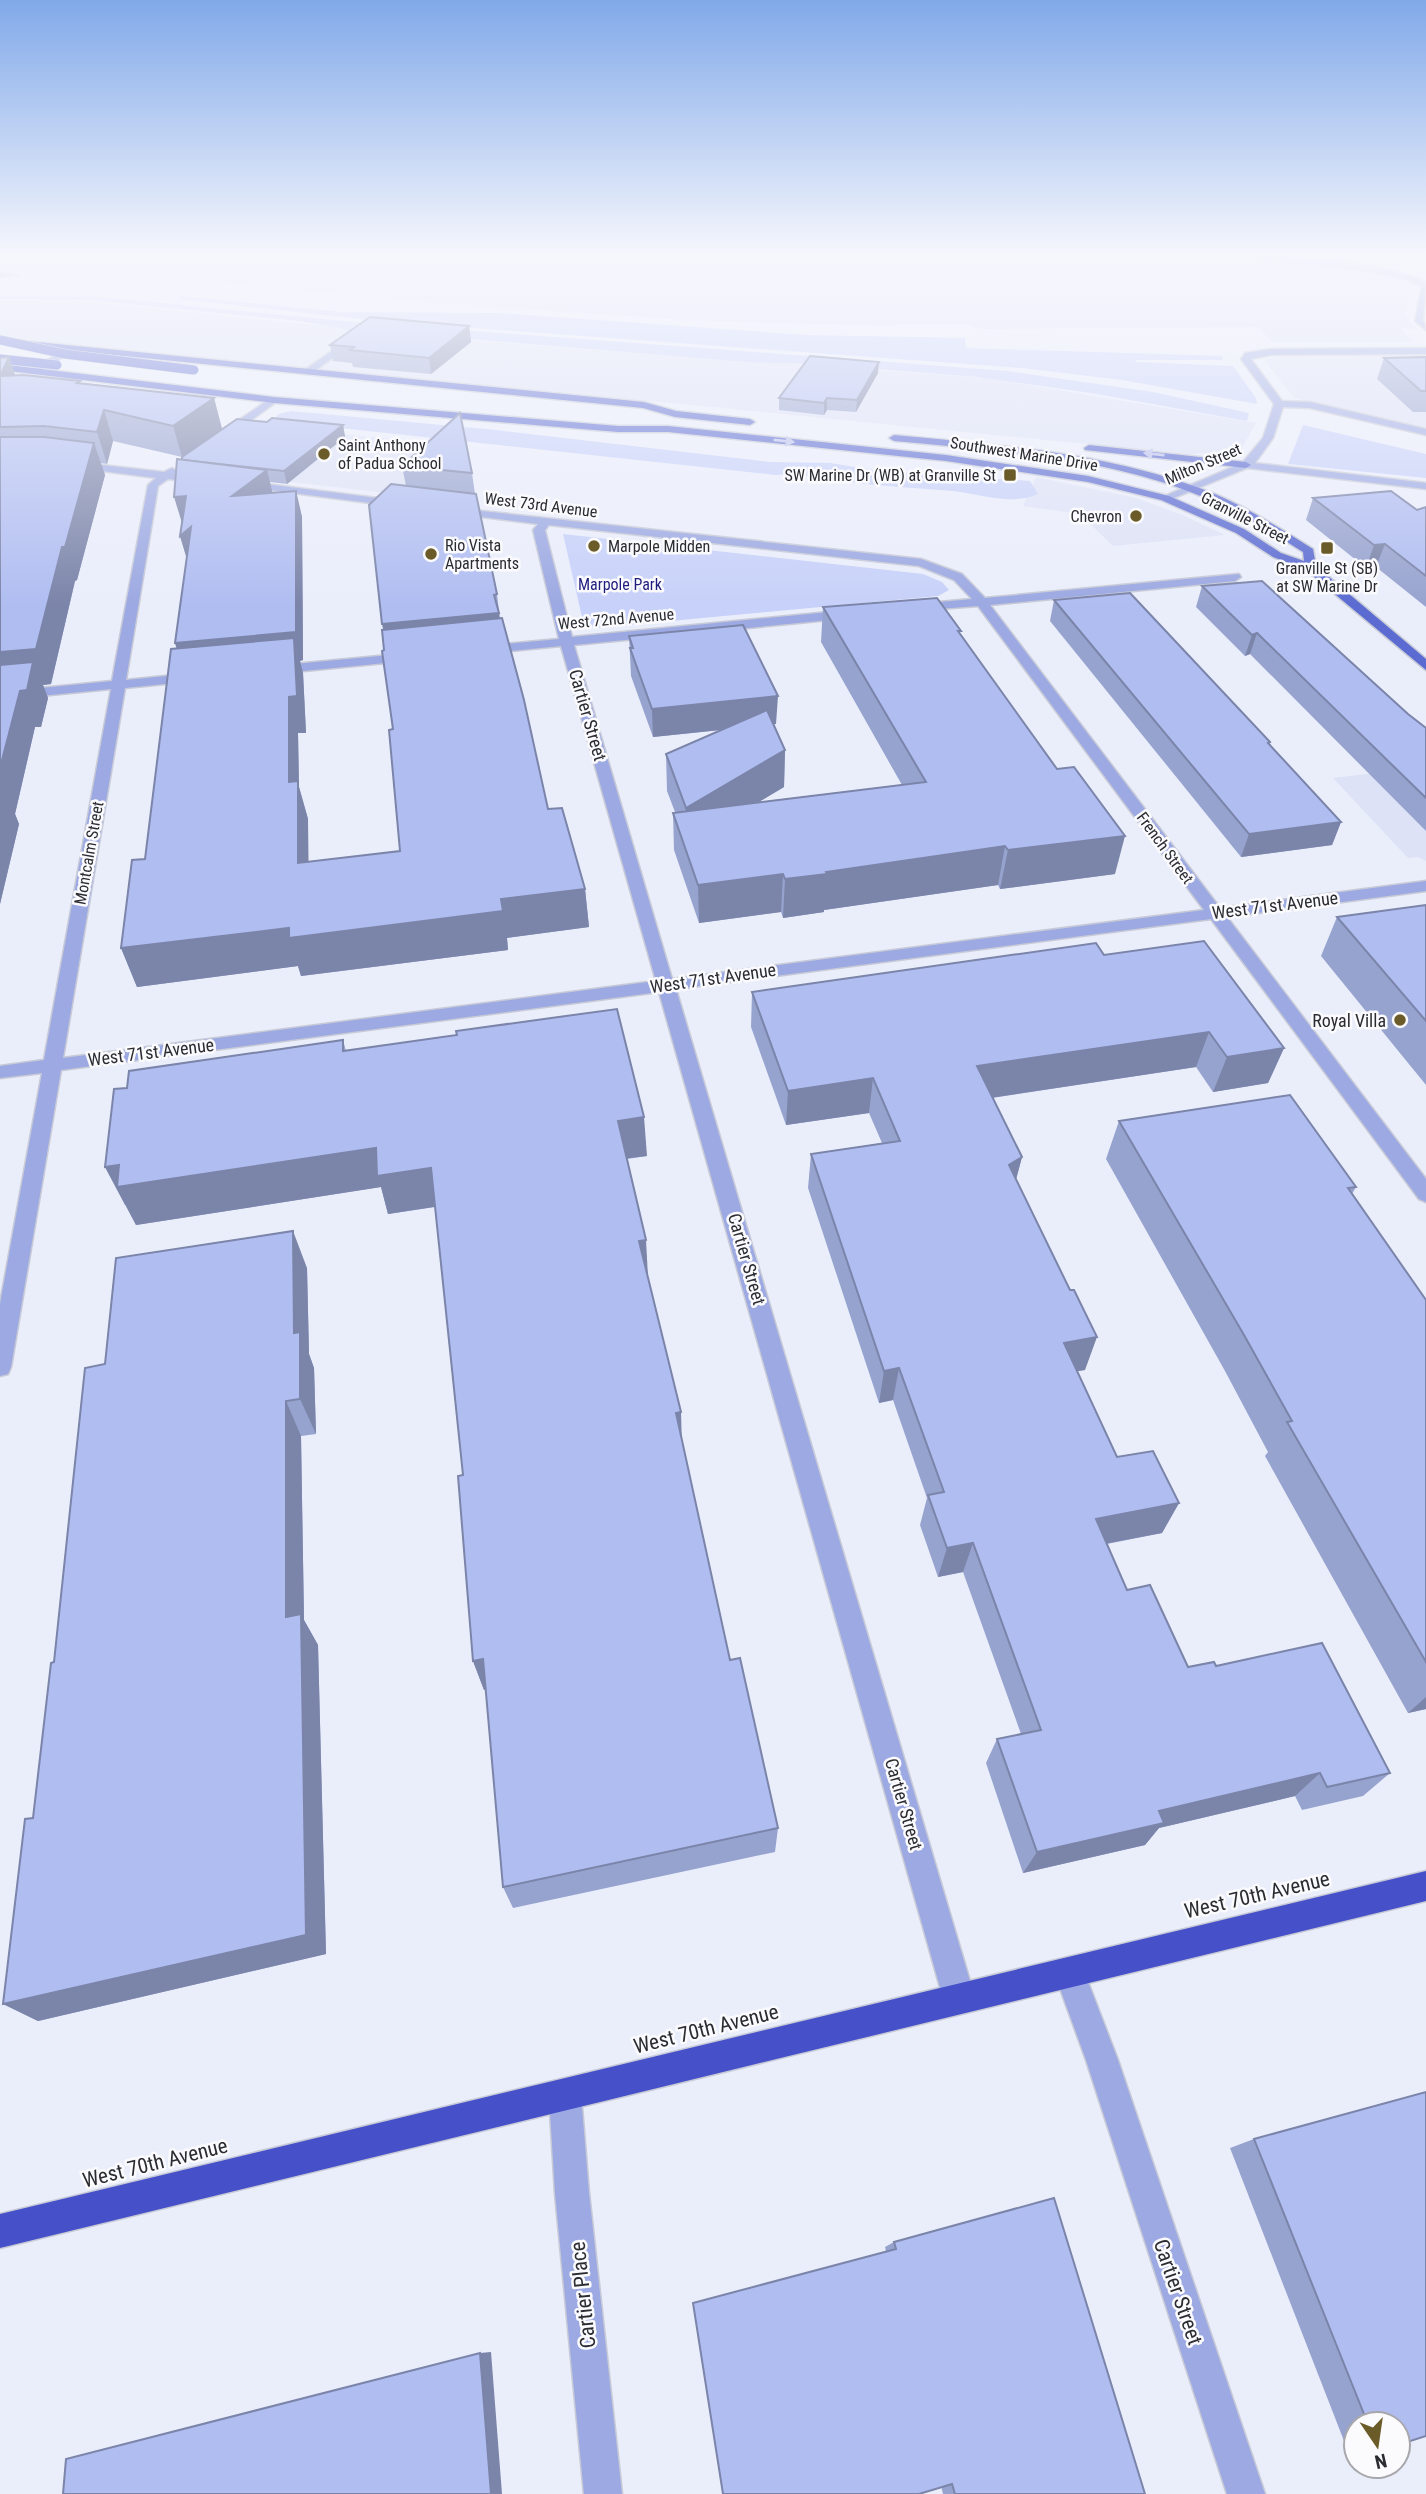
<svg xmlns="http://www.w3.org/2000/svg" width="1426" height="2494" viewBox="0 0 1426 2494" font-family="'Roboto Condensed',sans-serif">
	<style>
		.built { fill: #dde2f6 }
		.green { fill: #c7d1f9 }
		.lines { fill: none; stroke-linecap: round; stroke-linejoin: round }
		.minor-casing { stroke: #c8cbd7; stroke-width: 3 }
		.major-casing { stroke: #c8cbd7; stroke-width: 3 }
		.highway-casing { stroke: #c8cbd7; stroke-width: 3 }
		.minor { fill: #9ca9e2; fill-rule: evenodd }
		.major { fill: #5b6bd1; fill-rule: evenodd }
		.highway { fill: #4651c9; fill-rule: evenodd }
		.major-bridge-casing { stroke: #c8cbd7; stroke-width: 10; stroke-linecap: butt }
		.major-bridge { stroke: #5b6bd1; stroke-width: 9 }
		.wall { fill: #97a3cf }
		.shaded-wall { fill: #7b84a9 }
		.building { fill: #b0bdf1; stroke: #7b84a9; stroke-width: 2 }
		.oneway { fill: #bbc1ec }
		.poi-dot { fill: #6a5b28; stroke: #fbfbfe; stroke-width: 2.5 }
		.labels { text-anchor: middle; dominant-baseline: central; stroke-width: 5; stroke-linejoin: round; paint-order: stroke }
		.far-poi-label { font-size: 16px; fill: #2b2c31; stroke: #fbfbfe; text-anchor: start }
		.far-street-label { font-size: 16px; fill: #2b2c31; stroke: #fbfbfe }
		.far-park-label { font-size: 16px; fill: #1f1d7d; stroke: #fbfbfe }
		.street-label { font-size: 18px; fill: #2b2c31; stroke: #fbfbfe }
		.poi-label { font-size: 18px; fill: #2b2c31; stroke: #fbfbfe; text-anchor: end }
		.near-street-label { font-size: 21px; fill: #2b2c31; stroke: #fbfbfe }
	</style>
	<rect width="100%" height="100%" fill="#eaeefb"/>
	<g class="built">
		<polygon points="0,257 1234,257 1365,271 1403,279 1411,282 1405,316 1417,329 1400,328 1413,342 1272,342 1258,327 981,329 967,324 895,324 893,326 687,320 479,306 103,272 0,269"/>
		<polygon points="69,300 473,341 986,378 1256,423 1242,448 1234,452 1188,454 0,337 0,301"/>
		<polygon points="1426,356 1426,428 1294,398 1264,360 1278,357"/>
		<polygon points="264,427 445,444 396,494 204,472"/>
		<polygon points="1036,477 1136,498 1185,516 1225,535 1113,546 1080,514 1023,506"/>
		<polygon points="1426,767 1426,861 1418,857 1408,858 1333,778"/>
	</g>
	<g class="green">
		<polygon points="0,296 101,297 355,322 1008,371 1153,392 1249,413 1247,421 1091,393 977,377 816,364 749,362 406,334 355,333 341,328 299,321 90,300 0,299"/>
		<polygon points="180,296 343,312 501,313 805,335 965,338 966,348 1222,356 1223,360 1136,360 1135,362 1233,366 1256,398 1257,404 1122,380 1022,368 378,321 178,299"/>
		<path d="M291 411 496 430 770 462 830 463 881 471 1030 481 1038 494C1012 506 981 494 953 491 917 488 882 486 846 482 821 479 801 473 776 475L275 421 278 414Z"/>
		<polygon points="1303,425 1426,454 1426,478 1288,464"/>
		<polygon points="563,534 923,574 942,582 949,590 938,596 596,628 583,621"/>
	</g>
	<g class="lines">
		<g class="minor-casing">
			<g id="minor">
				<path d="M1248 257C1302 256 1376 260 1426 282L1423 320 1426 330 1415 321 1422 286 1408 280 1367 271Z"/>
				<polygon points="0,273 19,275 0,277"/>
				<polygon points="353,336 360,338 312,373 306,373 306,369"/>
				<polygon points="72,346 79,348 34,374 26,372"/>
				<polygon points="1426,348 1426,354 1271,355 1251,359 1282,401 1310,402 1426,429 1426,435 1310,408 1283,407 1273,438 1255,463 1426,483 1426,489 1247,468 1169,500 1160,498 1242,463 1263,438 1274,404 1241,359 1245,353 1271,349"/>
				<polygon points="271,398 279,400 228,437 220,437 220,433"/>
				<path d="M75 462 164 472 172 468 177 471 175 474 203 477 208 480 203 483 168 479 158 486 126 680 195 673 202 677 195 681 125 688 63 1058 656 981 561 646 482 654 476 650 482 646 559 639 533 530 538 524 450 513V509L454 508 921 559 962 574 985 598 1239 574 1241 577 1235 581 990 605 1220 908 1426 881V891L1227 917 1426 1179V1202L1419 1199 1211 919 676 989 975 1998 970 2009 959 2014 948 2009 943 1998 659 992 61 1070 11 1367 8 1374 0 1376V1304L42 1073 0 1078V1066L44 1060 111 689 0 700V692L112 681 148 485 156 478 71 467 70 465ZM549 525 919 566 954 580 972 599 917 604 911 608 913 611 978 606 1204 910 672 979 574 645 850 618 856 614 850 610 572 637 545 530Z"/>
				<polygon points="242,481 401,501 406,504 401,507 238,486 237,484"/>
				<polygon points="411,653 416,654 416,660 273,674 266,670 273,666"/>
				<polygon points="1069,1957 1080,1961 1118,2060 1265,2494 1227,2494 1086,2060 1054,1972 1058,1961"/>
				<polygon points="565,2079 576,2084 581,2095 589,2193 622,2494 584,2494 555,2193 549,2095 554,2084"/>
			</g>
		</g>
		<g class="major-casing">
			<g id="major">
				<polygon points="17,340 644,402 676,411 750,419 755,422 750,425 675,417 643,408 14,345 13,343"/>
				<path d="M0 364 274 397 618 426H668L946 455 1088 476 1169 496 1244 529 1281 553 1304 561 1303 552C1273 533 1243 515 1210 500 1112 457 999 451 894 441L889 438 894 435C1002 445 1113 453 1215 494 1250 509 1281 529 1313 549L1316 566 1426 659V670L1306 570 1273 557 1236 533 1161 500 1088 482 946 461 668 432H618L274 403 0 370Z"/>
				<polygon points="1089,445 1246,462 1251,465 1246,468 1085,450 1084,448"/>
			</g>
		</g>
		<g class="highway-casing">
			<polygon id="highway" points="1426,1871 1426,1901 0,2248 0,2214"/>
		</g>
		<use href="#minor" class="minor"/>
		<use href="#major" class="major"/>
		<use href="#highway" class="highway"/>
		<g class="major-bridge-casing">
			<g id="major-bridge">
				<polyline points="0,340 65,354 194,370"/>
				<polyline points="0,359 57,365"/>
			</g>
		</g>
		<use href="#major-bridge" class="major-bridge"/>
	</g>
	<g class="wall">
		<polygon points="469,326 471,342 431,374 353,367 352,363 333,361 330,345"/>
		<polygon points="9,357 15,375 214,398 222,429 182,457 113,441 107,464 101,463 105,475 77,580 75,581 51,684 43,685 48,698 41,727 35,727 15,814 19,824 0,904 0,358"/>
		<polygon points="1426,357 1426,412 1413,412 1377,379 1384,358"/>
		<polygon points="878,373 856,412 827,410 824,415 779,410 779,398"/>
		<polygon points="267,422 343,425 345,437 287,484 270,482 272,493 296,491 302,517 303,660 300,661 303,673 306,733 298,733 299,787 308,819 308,862 400,851 393,729 384,650 383,629 406,486 402,466 472,473 475,494 497,594 500,619 548,809 585,889 589,927 507,938 508,950 301,976 298,966 137,987 121,948 145,859 177,649 175,643 187,558 180,536 182,523 182,460"/>
		<polygon points="1313,498 1417,510 1426,507 1426,607 1376,567 1366,568 1306,520"/>
		<polygon points="1202,586 1408,714 1426,728 1426,831 1250,654 1245,656 1196,607"/>
		<polygon points="1054,600 1269,744 1341,822 1332,845 1241,857 1050,621"/>
		<polygon points="823,607 961,635 1115,874 1000,889 998,885 824,910 824,912 783,918 781,912 699,923 674,850 673,813 675,812 667,791 666,754 722,730 653,737 631,676 629,636 776,724 773,724 785,750 784,787 758,802 902,785 821,642"/>
		<polygon points="1426,905 1426,1085 1321,956 1337,917"/>
		<polygon points="1104,955 1284,1048 1268,1083 1213,1092 1196,1067 992,1098 1022,1157 1016,1179 1085,1370 1077,1371 1117,1457 1179,1503 1162,1533 1107,1544 1127,1590 1188,1667 1216,1666 1390,1773 1363,1796 1302,1810 1295,1796 1159,1828 1145,1845 1023,1873 986,1763 997,1739 1021,1734 963,1572 938,1577 920,1525 927,1498 893,1400 879,1403 808,1188 811,1154 882,1143 869,1113 786,1125 751,1027 752,992"/>
		<polygon points="343,1040 346,1051 647,1156 627,1159 648,1278 682,1440 730,1660 778,1828 775,1852 513,1908 503,1887 486,1690 484,1690 473,1661 463,1475 435,1207 388,1214 381,1187 136,1225 126,1205 125,1205 105,1167 127,1088"/>
		<polygon points="1119,1121 1356,1187 1352,1194 1426,1300 1426,1709 1408,1713 1265,1456 1268,1452 1225,1371 1106,1159"/>
		<polygon points="307,1268 309,1354 314,1368 316,1434 301,1436 304,1620 318,1645 326,1954 38,2021 3,2004 33,1818 54,1662 105,1364"/>
		<polygon points="1254,2139 1398,2424 1356,2424 1356,2448 1346,2446 1230,2148"/>
		<polygon points="894,2242 1145,2494 943,2494 885,2247"/>
	</g>
	<g class="shaded-wall">
		<polygon points="469,326 471,342 431,374 429,358"/>
		<polygon points="9,357 19,387 0,376"/>
		<polygon points="879,362 878,373 856,412 857,400"/>
		<polygon points="214,398 222,429 182,457 173,426"/>
		<polygon points="827,398 827,410 824,415 824,403"/>
		<polygon points="104,410 113,441 107,464 97,432"/>
		<polygon points="343,425 345,437 287,484 284,471"/>
		<polygon points="94,443 105,475 77,580 75,581 51,684 43,685 48,698 41,727 35,727 15,814 19,824 0,904 0,652 62,547"/>
		<polygon points="267,470 273,495 232,496"/>
		<polygon points="296,491 302,517 303,660 300,661 303,673 306,733 298,733 299,787 308,819 309,901 298,863 289,782 289,697 184,672 175,643"/>
		<polygon points="186,496 182,523 174,497"/>
		<polygon points="191,527 188,563 180,536"/>
		<polygon points="1385,544 1376,567 1366,568 1374,545"/>
		<polygon points="499,613 502,641 388,652 382,624"/>
		<polygon points="1257,633 1250,654 1245,656 1252,635"/>
		<polygon points="778,696 776,724 653,737 652,709"/>
		<polygon points="785,750 784,787 686,846 686,808"/>
		<polygon points="1341,822 1332,845 1241,857 1249,834"/>
		<polygon points="1125,836 1115,874 1000,889 1008,850"/>
		<polygon points="1005,846 998,885 824,910 824,912 783,918 785,879 826,872"/>
		<polygon points="783,874 781,912 699,923 698,885"/>
		<polygon points="585,889 589,927 507,938 508,950 301,976 298,966 137,987 121,948"/>
		<polygon points="1209,1032 1196,1067 969,1101 977,1066"/>
		<polygon points="1284,1048 1268,1083 1213,1092 1227,1057"/>
		<polygon points="873,1078 869,1113 786,1125 788,1091"/>
		<polygon points="644,1117 647,1156 621,1159 618,1121"/>
		<polygon points="376,1148 431,1168 440,1206 388,1214 381,1187 136,1225 105,1167 119,1165"/>
		<polygon points="1022,1157 1013,1191 1009,1165"/>
		<polygon points="293,1231 307,1268 309,1354 314,1368 316,1434 300,1399 294,1333"/>
		<polygon points="646,1240 648,1277 639,1241"/>
		<polygon points="1097,1337 1085,1370 1052,1375 1064,1343"/>
		<polygon points="899,1368 893,1400 879,1403 884,1371"/>
		<polygon points="286,1401 301,1436 304,1620 318,1645 326,1954 38,2021 3,2004 286,1617"/>
		<polygon points="681,1412 682,1447 676,1413"/>
		<polygon points="1179,1503 1162,1533 1082,1548 1096,1519"/>
		<polygon points="973,1543 963,1572 938,1577 947,1548"/>
		<polygon points="483,1659 493,1688 484,1690 473,1661"/>
		<polygon points="1426,1697 1426,1709 1408,1713"/>
		<polygon points="1320,1773 1295,1796 1159,1828 1145,1845 1023,1873 1037,1852 1159,1811"/>
		<polygon points="491,2352 502,2494 491,2494 480,2353"/>
	</g>
	<g class="building">
		<polygon points="370,317 469,326 429,358 350,350 354,347 330,345"/>
		<polygon points="810,356 879,362 857,400 827,398 824,403 779,398"/>
		<polygon points="9,357 0,376 24,375 80,381 77,383 214,398 173,426 104,410 97,432 44,426 0,427 0,358"/>
		<polygon points="1426,357 1426,391 1421,391 1384,358"/>
		<polygon points="460,413 472,473 402,466"/>
		<polygon points="272,418 343,425 284,471 182,460 182,457 237,419 267,422"/>
		<polygon points="0,437 44,437 94,443 65,547 62,547 36,649 0,652"/>
		<polygon points="177,459 267,470 232,496 296,491 296,632 175,643 191,527 180,536 186,496 174,497"/>
		<polygon points="391,484 476,494 497,594 494,595 499,613 382,624 369,505"/>
		<polygon points="1391,491 1417,510 1426,507 1426,576 1385,544 1374,545 1313,498"/>
		<polygon points="1262,581 1408,714 1426,728 1426,798 1257,633 1252,635 1202,586"/>
		<polygon points="1130,593 1270,742 1268,743 1341,822 1249,834 1054,600"/>
		<polygon points="937,598 961,631 958,631 1057,769 1074,767 1125,836 1008,850 1005,846 826,872 827,874 785,879 783,874 698,885 673,813 926,782 823,607"/>
		<polygon points="502,618 524,700 548,809 562,808 585,889 501,899 503,911 289,938 289,928 121,948 132,860 145,859 171,649 294,638 297,696 289,697 289,782 298,781 298,863 400,851 389,730 393,729 382,651 384,650 382,630"/>
		<polygon points="743,625 778,696 652,709 630,648 633,648 629,636"/>
		<polygon points="33,662 27,690 20,691 0,768 0,665"/>
		<polygon points="767,710 785,750 686,808 666,754"/>
		<polygon points="1426,905 1426,1021 1337,917"/>
		<polygon points="1204,941 1284,1048 1227,1057 1209,1032 977,1066 1022,1157 1009,1165 1070,1290 1074,1290 1097,1337 1064,1343 1117,1457 1153,1451 1179,1503 1096,1519 1127,1590 1150,1585 1188,1667 1214,1662 1216,1666 1322,1643 1390,1773 1327,1787 1320,1773 1159,1811 1164,1823 1037,1852 997,1739 1041,1730 973,1543 947,1548 928,1495 944,1492 899,1368 884,1371 811,1154 900,1141 873,1078 788,1091 752,992 1096,943 1104,955"/>
		<polygon points="617,1009 644,1117 618,1121 646,1240 639,1241 681,1412 676,1413 730,1660 740,1658 778,1828 503,1887 483,1659 473,1661 458,1476 463,1475 431,1168 377,1176 376,1148 117,1187 119,1165 105,1167 114,1089 127,1088 129,1071 343,1040 343,1051 457,1035 456,1031"/>
		<polygon points="1290,1095 1356,1187 1348,1188 1426,1300 1426,1662 1287,1422 1292,1421 1244,1335 1119,1121"/>
		<polygon points="293,1231 294,1333 300,1332 300,1399 286,1401 286,1617 301,1614 306,1935 3,2004 25,1819 33,1818 51,1663 54,1662 85,1368 105,1364 116,1258"/>
		<polygon points="1426,2092 1426,2436 1398,2445 1398,2424 1368,2424 1254,2139"/>
		<polygon points="1054,2198 1145,2494 955,2494 952,2484 919,2494 723,2494 693,2303 896,2249 894,2242"/>
		<polygon points="480,2353 491,2494 63,2494 66,2459"/>
	</g>
	<defs><path id="oneway-solid" d="M-6-.8H1V-3.2L6.5 0L1 3.2V.8H-6Z" transform="scale(1.75)"/></defs>
	<g class="oneway">
		<use href="#oneway-solid" transform="translate(784 441) rotate(6)"/>
		<use href="#oneway-solid" transform="translate(1154 454) rotate(-174)"/>
	</g>
	<linearGradient id="sky" x2="0" y2="1"><stop stop-color="#81a9e9"/><stop offset="0.42" stop-color="#f6f7fd"/><stop offset="1" stop-color="#f6f7fd" stop-opacity="0"/></linearGradient>
	<rect width="1426" height="606" fill="url(#sky)"/>
	<g class="poi-dot">
		<circle cx="324" cy="454" r="7"/>
		<rect x="1003" y="468" width="14" height="14" rx="3.5"/>
		<circle cx="1136" cy="516" r="7"/>
		<circle cx="594" cy="546" r="7"/>
		<rect x="1320" y="541" width="14" height="14" rx="3.5"/>
		<circle cx="431" cy="554" r="7"/>
		<circle cx="1400" cy="1020" r="7"/>
	</g>
	<g class="labels">
		<g class="far-poi-label">
			<text x="338" y="445">Saint Anthony<tspan x="338" dy="18">of Padua School</tspan></text>
			<text x="996" y="475" text-anchor="end">SW Marine Dr (WB) at Granville St</text>
			<text x="1122" y="516" text-anchor="end">Chevron</text>
			<text x="445" y="545">Rio Vista<tspan x="445" dy="18">Apartments</tspan></text>
			<text x="608" y="546">Marpole Midden</text>
			<text x="1327" y="568" text-anchor="middle">Granville St (SB)<tspan x="1327" dy="18">at SW Marine Dr</tspan></text>
		</g>
		<g class="far-street-label">
			<text transform="translate(1024 454) rotate(9)">Southwest Marine Drive</text>
			<text transform="translate(1203 464) rotate(-23)">Milton Street</text>
			<text transform="translate(541 505) rotate(7)">West 73rd Avenue</text>
			<text transform="translate(1245 518) rotate(27)">Granville Street</text>
			<text transform="translate(616 619) rotate(-5)">West 72nd Avenue</text>
			<text transform="translate(1165 848) rotate(54)">French Street</text>
			<text transform="translate(89 853) rotate(-80)">Montcalm Street</text>
		</g>
		<g class="far-park-label">
			<text x="620" y="584">Marpole Park</text>
		</g>
		<g class="street-label">
			<text transform="translate(588 715) rotate(74)">Cartier Street</text>
			<text transform="translate(1275 905) rotate(-7)">West 71st Avenue</text>
			<text transform="translate(713 978) rotate(-8)">West 71st Avenue</text>
			<text transform="translate(151 1052) rotate(-7)">West 71st Avenue</text>
			<text transform="translate(747 1259) rotate(74)">Cartier Street</text>
			<text transform="translate(904 1804) rotate(74)">Cartier Street</text>
		</g>
		<g class="poi-label">
			<text x="1386" y="1020">Royal Villa</text>
		</g>
		<g class="near-street-label">
			<text transform="translate(1257 1895) rotate(-13)">West 70th Avenue</text>
			<text transform="translate(706 2029) rotate(-14)">West 70th Avenue</text>
			<text transform="translate(155 2163) rotate(-14)">West 70th Avenue</text>
			<text transform="translate(1178 2292) rotate(71)">Cartier Street</text>
			<text transform="translate(583 2295) rotate(-96)">Cartier Place</text>
		</g>
	</g>
	<g transform="translate(1377 2445) rotate(167)"><circle r="33" fill="#fbfbfe" stroke="#a8a8ac" stroke-width="2"/>
	<path d="M0-5L12 26L0 18L-12 26Z" fill="#6a5b28"/>
	<text y="-10" font-size="19" font-weight="bold" text-anchor="middle" fill="#2b2c31">N</text>
	</g>
</svg>
